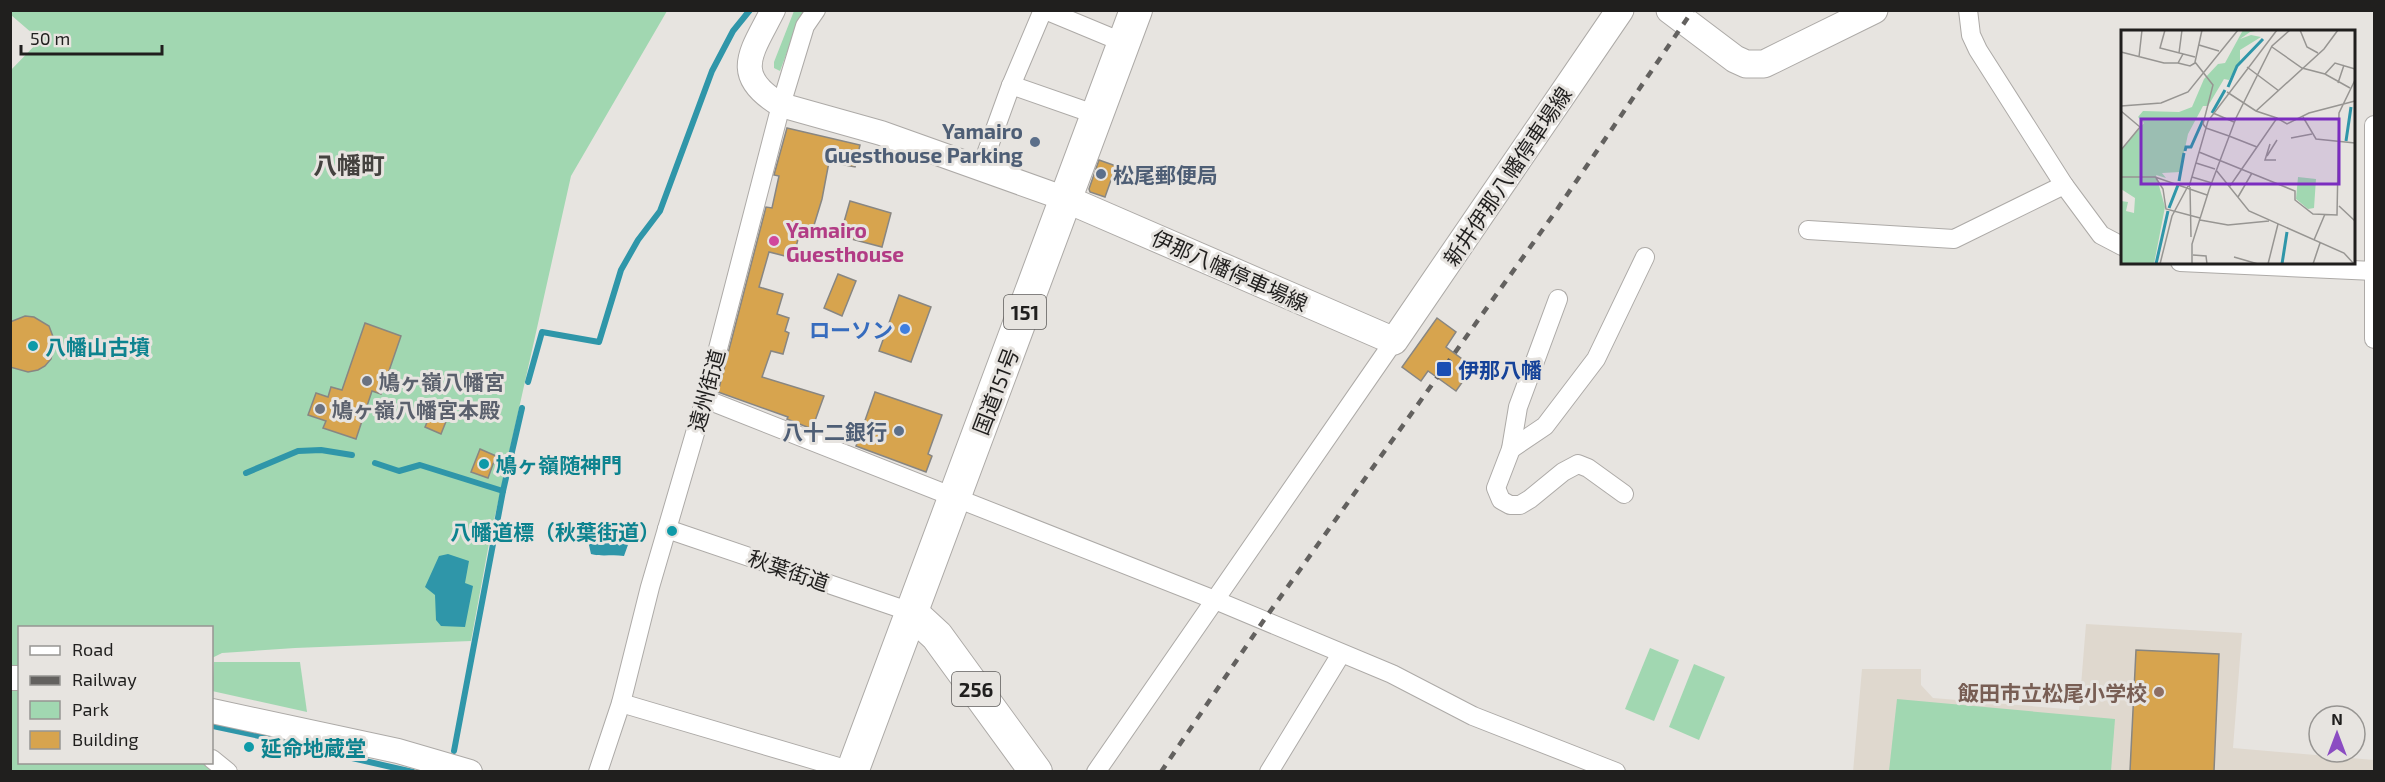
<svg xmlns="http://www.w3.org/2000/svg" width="2385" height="782" viewBox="0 0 2385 782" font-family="'Exo 2','Noto Sans JP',sans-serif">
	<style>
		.built { fill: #dfd8ce }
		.green { fill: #a1d7b1 }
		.water { fill: #2f96a9 }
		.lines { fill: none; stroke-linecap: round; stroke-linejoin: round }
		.stream { stroke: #2f96a9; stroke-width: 6 }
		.building { fill: #d7a44e; stroke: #888682; stroke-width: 1.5 }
		.minor-casing { stroke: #adaaa7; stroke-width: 20 }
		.tertiary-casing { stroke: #adaaa7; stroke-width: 26 }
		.secondary-casing { stroke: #adaaa7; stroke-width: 29 }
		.trunk-casing { stroke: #adaaa7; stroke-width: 34 }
		.minor { stroke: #fff; stroke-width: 18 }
		.tertiary { stroke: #fff; stroke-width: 24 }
		.secondary { stroke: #fff; stroke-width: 27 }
		.trunk { stroke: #fff; stroke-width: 32 }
		.rail { stroke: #63615f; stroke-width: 4.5; stroke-dasharray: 8 8; stroke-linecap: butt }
		.service-dot { fill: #5c6f8a; stroke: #e7e4e0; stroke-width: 2 }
		.hotel-dot { fill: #d1479c; stroke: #e7e4e0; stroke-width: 2 }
		.shop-dot { fill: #3f7fe0; stroke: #e7e4e0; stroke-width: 2 }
		.culture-dot { fill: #0f9aa8; stroke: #e7e4e0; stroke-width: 2 }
		.transit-dot { fill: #1a4fb4; stroke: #e7e4e0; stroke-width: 2 }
		.worship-dot { fill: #6b7280; stroke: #e7e4e0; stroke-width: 2 }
		.education-dot { fill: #8d6e63; stroke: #e7e4e0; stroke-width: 2 }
		.labels { text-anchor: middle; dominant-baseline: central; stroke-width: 6; stroke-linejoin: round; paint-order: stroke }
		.shield { fill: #e7e4e0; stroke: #5c5a58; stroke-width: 1.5 }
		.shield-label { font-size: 20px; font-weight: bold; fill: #201f1e }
		.service-label { font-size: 21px; font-weight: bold; fill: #4e5e75; stroke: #e7e4e0; text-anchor: end }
		.street-label { font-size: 21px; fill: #201f1e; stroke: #e7e4e0 }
		.hotel-label { font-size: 21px; font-weight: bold; fill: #b23c85; stroke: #e7e4e0; text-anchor: start }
		.shop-label { font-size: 21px; font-weight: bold; fill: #366cbe; stroke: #e7e4e0; text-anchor: end }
		.culture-label { font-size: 21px; font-weight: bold; fill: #0d838f; stroke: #e7e4e0; text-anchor: start }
		.transit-label { font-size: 21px; font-weight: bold; fill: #164399; stroke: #e7e4e0; text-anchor: start }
		.worship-label { font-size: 21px; font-weight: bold; fill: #5b616d; stroke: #e7e4e0; text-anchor: start }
		.education-label { font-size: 21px; font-weight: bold; fill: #785e54; stroke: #e7e4e0; text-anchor: end }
		.quarter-label { font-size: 24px; font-weight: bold; fill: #44423f; stroke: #e7e4e0 }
		.inset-river { fill: none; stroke: #2f96a9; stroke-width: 3 }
		.inset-road { fill: none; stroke: #979592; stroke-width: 1.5 }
		.view { fill: #7b2cbf; fill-opacity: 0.15; stroke: #7b2cbf; stroke-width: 3 }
		.inset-edge { fill: none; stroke: #201f1e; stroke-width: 3 }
	</style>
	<rect width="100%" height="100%" fill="#e7e4e0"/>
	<polygon class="built" points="2086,624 2242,633 2233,748 2374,760 2374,772 1853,772 1862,669 1921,669 1921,685 1933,698 2079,710"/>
	<g class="green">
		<polygon points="11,11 667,11 571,176 490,538 471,641 295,648 222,653 212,658 212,628 20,628 20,762 212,762 218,771 11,771 10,71 40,40 11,15"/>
		<polygon points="794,11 805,11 799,20 780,71 774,68 774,62"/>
		<polygon points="1650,648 1679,660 1654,721 1625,709"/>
		<polygon points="214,662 300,662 307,712 212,691"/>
		<polygon points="1694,664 1725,677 1699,740 1669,727"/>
		<polygon points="1897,699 2115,719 2111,771 1889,771"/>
	</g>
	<g class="water">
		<path d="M612 530 621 533 629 542 624 556C612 554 603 557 591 554L588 541 598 532Z"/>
		<polygon points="448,554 469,561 465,583 473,586 465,627 441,626 436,620 435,595 425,587 439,556"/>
	</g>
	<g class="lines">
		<g class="stream">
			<polyline points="528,382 542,332 599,342 621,270 638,240 660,211 712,71 733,31 750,10"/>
			<polyline points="375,463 399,471 420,465 503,491"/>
			<polyline points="246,473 298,451 321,450 352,455"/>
			<polyline points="213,726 287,742"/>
			<polyline points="454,751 503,491 522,408"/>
			<polyline points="352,758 413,772"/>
		</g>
	</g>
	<g class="building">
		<polygon points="787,128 860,145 855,167 829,162 822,199 811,235 800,232 793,258 769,252 759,287 783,294 777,314 789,318 785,331 789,333 783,354 771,351 762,377 824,396 812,429 787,419 788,417 718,392 766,207 772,208 779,176 774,175"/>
		<polygon points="1099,160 1116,166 1105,197 1090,192 1089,189"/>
		<polygon points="850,201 891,213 882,247 840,236"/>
		<polygon points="838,274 856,281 842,316 824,308"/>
		<polygon points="899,295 931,307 911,362 879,351"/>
		<polygon points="25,316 34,317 49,326 55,342 51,359 45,366 38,370 28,372 10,367 10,322"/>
		<polygon points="1437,318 1456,332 1446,347 1473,367 1456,391 1428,371 1421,381 1402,367"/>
		<polygon points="365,323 401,336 381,394 372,391 356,439 323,428 326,421 308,415 316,393 328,397 331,387 342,390"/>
		<polygon points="875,392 942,415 928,454 932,456 926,472 856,446"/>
		<polygon points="433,408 449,414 441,434 425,427"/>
		<polygon points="480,449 496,456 488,478 471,472"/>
		<polygon points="2136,650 2219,654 2214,771 2130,771"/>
	</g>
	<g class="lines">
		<g class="minor-casing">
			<g id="minor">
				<polyline points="1045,10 1122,42"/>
				<polyline points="1968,10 1971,35 1978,50 2064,185 2101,235 2122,246"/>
				<polyline points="1011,85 1097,115"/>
				<polyline points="2374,125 2374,339"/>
				<polyline points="981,168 1010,88 1043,10"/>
				<polyline points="1808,230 1954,239 2064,185"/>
				<polyline points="2180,262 2374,271"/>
				<polyline points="1558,299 1518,407 1511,449 1496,488 1501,500 1510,505 1520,505 1530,499 1563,472 1578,464 1588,468 1624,494"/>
				<polyline points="705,399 1215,600 1392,674 1473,716 1616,772"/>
				<polyline points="1511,449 1545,426 1596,359 1645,257"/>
				<polyline points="667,529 911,612"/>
				<polyline points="621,703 852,771"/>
				<polyline points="212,759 228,772"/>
				<polyline points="598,772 621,703 650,587 705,399 781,105 805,26 816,10"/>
				<polyline points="1096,772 1394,341"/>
				<polyline points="1269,772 1341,654"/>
			</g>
		</g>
		<g class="tertiary-casing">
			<g id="tertiary">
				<path d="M773 10C752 52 730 75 781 105L881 133 1066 199"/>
				<polyline points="10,678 20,678"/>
				<polyline points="212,711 398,751 470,772"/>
			</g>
		</g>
		<g class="secondary-casing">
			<g id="secondary">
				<polyline points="1670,10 1735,59 1746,64 1764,64 1874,10"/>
				<polyline points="1066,199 1394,341 1620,10"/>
			</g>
		</g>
		<g class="trunk-casing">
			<g id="trunk">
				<polyline points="911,612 937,636 1036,772"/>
				<polyline points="852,772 1136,10"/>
			</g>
		</g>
		<use href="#minor" class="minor"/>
		<use href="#tertiary" class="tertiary"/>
		<use href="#secondary" class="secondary"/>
		<use href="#trunk" class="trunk"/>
		<polyline class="rail" points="1161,772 1264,620 1556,211 1693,10"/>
	</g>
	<g class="service-dot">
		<circle cx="1035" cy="142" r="6"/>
		<circle cx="1101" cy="174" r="6"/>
		<circle cx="899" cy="431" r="6"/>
	</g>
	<circle class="hotel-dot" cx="774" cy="241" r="6"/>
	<circle class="shop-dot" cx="905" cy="329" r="6"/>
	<g class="culture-dot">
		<circle cx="33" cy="346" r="6"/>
		<circle cx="484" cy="464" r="6"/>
		<circle cx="672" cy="531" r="6"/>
		<circle cx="249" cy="747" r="6"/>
	</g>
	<rect class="transit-dot" x="1436" y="361" width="16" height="16" rx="3"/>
	<g class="worship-dot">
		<circle cx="367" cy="381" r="6"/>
		<circle cx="320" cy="409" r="6"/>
	</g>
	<circle class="education-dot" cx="2159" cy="692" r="6"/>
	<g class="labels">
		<g class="shield">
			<rect x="1004" y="295" width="42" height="34" rx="4.5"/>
			<rect x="952" y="672" width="48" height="34" rx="4.5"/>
		</g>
		<g class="shield-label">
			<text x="1025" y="312">151</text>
			<text x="976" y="689">256</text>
		</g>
		<g class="service-label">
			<text x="1023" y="130">Yamairo<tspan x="1023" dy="24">Guesthouse Parking</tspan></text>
			<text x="1113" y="174" text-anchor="start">松尾郵便局</text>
			<text x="887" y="431">八十二銀行</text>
		</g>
		<g class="street-label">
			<text transform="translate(1507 176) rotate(-56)">新井伊那八幡停車場線</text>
			<text transform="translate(1230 270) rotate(24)">伊那八幡停車場線</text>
			<text transform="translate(706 390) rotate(-75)">遠州街道</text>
			<text transform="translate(995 391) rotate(-69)">国道151号</text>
			<text transform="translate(789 570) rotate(19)">秋葉街道</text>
		</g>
		<g class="hotel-label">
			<text x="786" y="229">Yamairo<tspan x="786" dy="24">Guesthouse</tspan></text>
		</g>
		<g class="shop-label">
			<text x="893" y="329">ローソン</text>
		</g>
		<g class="culture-label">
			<text x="45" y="346">八幡山古墳</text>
			<text x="496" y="464">鳩ヶ嶺随神門</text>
			<text x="660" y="531" text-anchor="end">八幡道標（秋葉街道）</text>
			<text x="261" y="747">延命地蔵堂</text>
		</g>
		<g class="transit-label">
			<text x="1458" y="369">伊那八幡</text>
		</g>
		<g class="worship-label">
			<text x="379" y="381">鳩ヶ嶺八幡宮</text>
			<text x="332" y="409">鳩ヶ嶺八幡宮本殿</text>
		</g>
		<g class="education-label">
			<text x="2147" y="692">飯田市立松尾小学校</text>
		</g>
		<g class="quarter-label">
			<text x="349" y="164">八幡町</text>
		</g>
	</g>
	<g transform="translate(2121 30)">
		<rect width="234" height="234" fill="#e7e4e0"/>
		<path d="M122 0H140L129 2 119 9 130 5 140 7 119 20V32L108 50 103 49 87 76H82L67 104 59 142 41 143 45 148 35 145 44 177 33 234H0V171L7 172 5 181 13 183 14 168 0 159V120L23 93 17 87 22 81 58 82 71 77 83 49 97 34 104 33ZM177 147 195 149 193 178 187 179 175 169Z" fill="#a1d7b1"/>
		<path class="inset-river" d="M107 57 116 36 142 9M91 83 104 60M225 111 230 77M64 121 65 117H70L82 90M58 151 63 123M48 178 57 155M35 234 47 181M161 234 166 202"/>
		<path class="inset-road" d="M44 0 39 18 74 27M81 0 74 32 92 55 82 94 85 98M179 0 186 17 197 23M78 15 98 21M151 17 181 38 204 44 229 58M0 22 43 33H57L62 24M58 23 61 0M18 27 21 0M57 33 69 36 74 33M126 37 158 61M204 44 214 33 234 39M217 53 223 35M106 62 135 81 156 88M0 76 40 73 67 62 117 0M0 81 19 97 0 120M135 81 203 19 217 0M92 83 113 92M182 87 195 109 234 113M85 98 108 106M108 106 136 117 156 88 166 94 188 83 234 71M170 108 191 104M149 114 144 130H155M78 122 174 161V170L192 184 216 185 218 83 234 50M146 126 156 110M75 133 94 139M95 140 128 181 223 223 233 234M0 147H34L86 165M71 147 91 153M35 148 42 159 45 179 79 188M109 156 136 117M68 157 87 91 156 0M69 157 70 207M117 167 131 143M218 176 234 191M79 190 107 195 148 191M193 210 204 184M72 225 85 226 86 234M113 227 137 234M39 234 51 186 67 156M71 234V214L88 160 115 88 151 16 169 0M147 234 157 194M192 234 199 213"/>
		<path class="view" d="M20 89H218V154H20Z"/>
		<rect width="234" height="234" class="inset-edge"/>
	</g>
	<rect width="2385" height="782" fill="none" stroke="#201f1e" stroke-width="24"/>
	<rect x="18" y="626" width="195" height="138" fill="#e7e4e0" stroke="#979592" stroke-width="1.5"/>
	<rect x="30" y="646" width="30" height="9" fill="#ffffff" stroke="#979592" stroke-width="1.5"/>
	<text x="72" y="656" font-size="18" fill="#201f1e">Road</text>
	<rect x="30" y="676" width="30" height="9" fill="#63615f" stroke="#979592" stroke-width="1.5"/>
	<text x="72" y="686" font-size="18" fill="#201f1e">Railway</text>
	<rect x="30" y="701" width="30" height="18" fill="#a1d7b1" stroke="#979592" stroke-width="1.5"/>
	<text x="72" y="716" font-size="18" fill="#201f1e">Park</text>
	<rect x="30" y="731" width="30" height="18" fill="#d7a44e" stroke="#979592" stroke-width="1.5"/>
	<text x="72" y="746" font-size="18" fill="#201f1e">Building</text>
	<g transform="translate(2337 734)"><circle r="28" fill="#e7e4e0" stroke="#979592" stroke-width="1.5"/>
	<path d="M0-4.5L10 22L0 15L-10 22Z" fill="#8b4cc2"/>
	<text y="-9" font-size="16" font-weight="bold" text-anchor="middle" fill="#201f1e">N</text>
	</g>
	<path d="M21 45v9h141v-9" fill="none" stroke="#201f1e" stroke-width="3"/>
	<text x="30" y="45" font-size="18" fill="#201f1e" stroke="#e7e4e0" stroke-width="4.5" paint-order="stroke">50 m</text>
</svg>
